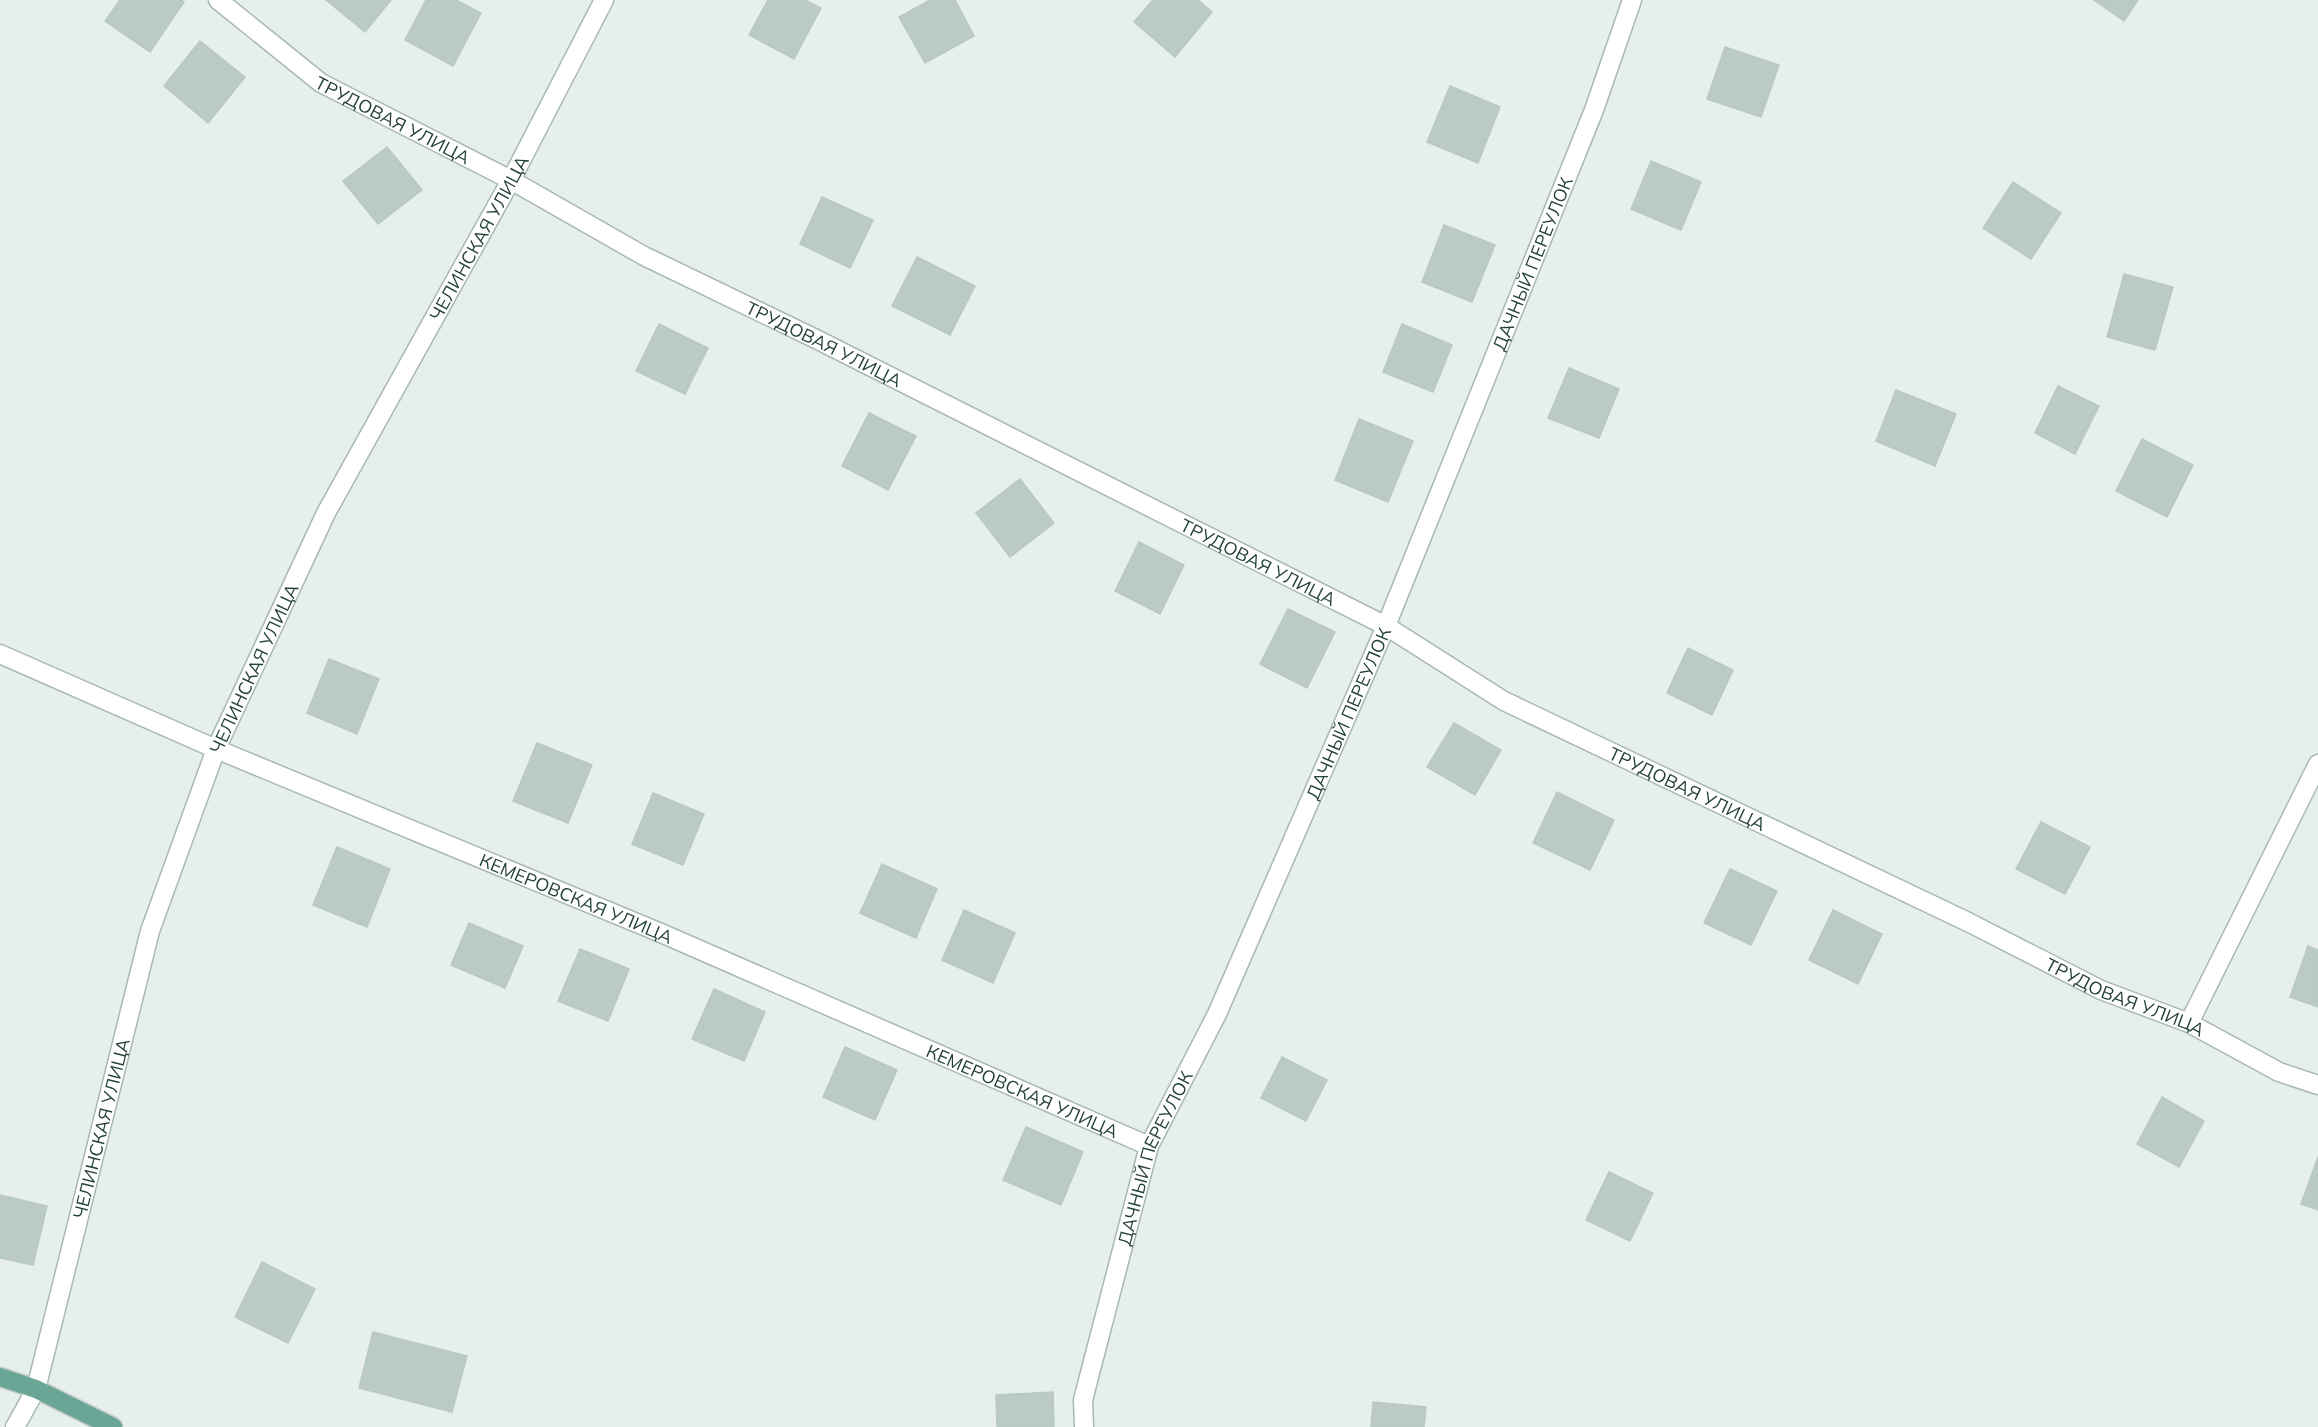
<svg xmlns="http://www.w3.org/2000/svg" width="2318" height="1427" viewBox="0 0 2318 1427" font-family="Mulish,sans-serif">
	<style>
		.building { fill: #bbcac4; stroke: #b8c9c2; stroke-width: 1.5 }
		.lines { fill: none; stroke-linecap: round; stroke-linejoin: round }
		.minor-casing { stroke: #a8b8b2; stroke-width: 21 }
		.major-casing { stroke: #c2cac8; stroke-width: 21 }
		.minor { stroke: #fff; stroke-width: 18 }
		.major { stroke: #6aa596; stroke-width: 18 }
		.labels { text-anchor: middle; dominant-baseline: central; stroke-width: 4.5; stroke-linejoin: round; paint-order: stroke }
		.street-label { font-size: 18px; fill: #24423a; stroke: #f7fbf9 }
	</style>
	<rect width="100%" height="100%" fill="#e6efeb"/>
	<g class="building">
		<polygon points="120,0 181,0 184,2 150,52 105,21"/>
		<polygon points="326,0 391,0 365,32"/>
		<polygon points="426,0 456,0 481,13 453,66 405,40"/>
		<polygon points="768,0 805,0 821,8 794,59 749,35"/>
		<polygon points="930,0 955,0 974,36 925,63 899,17"/>
		<polygon points="1153,0 1198,0 1212,12 1175,57 1134,22"/>
		<polygon points="2094,0 2138,0 2124,21"/>
		<polygon points="200,41 245,77 208,123 164,86"/>
		<polygon points="1725,47 1779,65 1761,117 1707,99"/>
		<polygon points="1450,86 1500,107 1478,163 1427,142"/>
		<polygon points="387,147 422,190 378,224 343,181"/>
		<polygon points="1651,161 1701,182 1681,230 1631,209"/>
		<polygon points="2013,182 2061,213 2031,259 1983,228"/>
		<polygon points="822,197 873,220 850,268 800,244"/>
		<polygon points="1444,225 1495,245 1472,302 1422,282"/>
		<polygon points="917,257 975,286 950,335 892,306"/>
		<polygon points="2124,274 2173,287 2155,350 2107,337"/>
		<polygon points="659,324 708,348 685,394 636,371"/>
		<polygon points="1402,324 1452,345 1433,392 1383,372"/>
		<polygon points="1569,368 1619,389 1599,438 1548,418"/>
		<polygon points="2058,386 2099,406 2075,454 2035,433"/>
		<polygon points="1896,390 1956,414 1935,466 1876,441"/>
		<polygon points="869,413 916,436 888,490 842,466"/>
		<polygon points="1359,419 1413,441 1388,502 1335,480"/>
		<polygon points="2142,439 2193,465 2167,517 2116,491"/>
		<polygon points="1020,479 1054,523 1010,557 976,513"/>
		<polygon points="1139,542 1184,565 1160,614 1115,591"/>
		<polygon points="1288,609 1335,632 1307,688 1260,664"/>
		<polygon points="1688,648 1733,670 1712,715 1667,693"/>
		<polygon points="329,659 379,679 357,734 307,713"/>
		<polygon points="1454,723 1501,750 1475,795 1427,767"/>
		<polygon points="537,743 592,765 568,823 513,801"/>
		<polygon points="1557,792 1614,820 1590,870 1533,843"/>
		<polygon points="653,793 704,814 683,865 632,844"/>
		<polygon points="2041,822 2090,847 2065,894 2016,869"/>
		<polygon points="337,847 390,869 367,927 313,905"/>
		<polygon points="882,864 937,889 916,938 860,913"/>
		<polygon points="1730,869 1777,891 1751,945 1704,923"/>
		<polygon points="964,910 1015,933 993,983 942,960"/>
		<polygon points="1833,910 1882,934 1858,984 1809,960"/>
		<polygon points="469,923 523,946 505,988 451,965"/>
		<polygon points="2308,946 2318,950 2318,1007 2290,997"/>
		<polygon points="580,949 629,969 608,1021 558,1001"/>
		<polygon points="714,989 765,1012 744,1061 692,1039"/>
		<polygon points="845,1047 897,1070 875,1120 823,1097"/>
		<polygon points="1282,1057 1327,1080 1306,1121 1261,1098"/>
		<polygon points="2162,1097 2204,1121 2179,1167 2137,1144"/>
		<polygon points="1026,1127 1083,1152 1061,1205 1003,1180"/>
		<polygon points="2318,1157 2318,1210 2301,1204"/>
		<polygon points="1609,1172 1653,1193 1630,1241 1586,1220"/>
		<polygon points="0,1195 47,1206 33,1265 0,1258"/>
		<polygon points="262,1262 315,1289 288,1343 235,1317"/>
		<polygon points="373,1332 467,1356 452,1412 359,1388"/>
		<polygon points="1053,1392 1054,1427 997,1427 996,1395"/>
		<polygon points="1373,1402 1426,1407 1424,1427 1371,1427"/>
	</g>
	<g class="lines">
		<g class="minor-casing">
			<g id="minor">
				<path id="s1" d="M218 0 321 83 511 180 644 256 816 339 1386 626 1504 701 1968 922 2101 990 2189 1023 2279 1072 2318 1085"/>
				<path id="s2" d="M0 654 216 749 661 933 1149 1146"/>
				<polyline points="2189,1023 2318,764"/>
				<path id="s3" d="M15 1427 36 1389 150 931 216 749 326 513 511 180 604 0"/>
				<path id="s4" d="M1084 1427 1083 1400 1149 1146 1217 1014 1386 626 1594 110 1632 0"/>
			</g>
		</g>
		<g class="major-casing">
			<polyline id="major" points="0,1377 36,1389 113,1427"/>
		</g>
		<use href="#minor" class="minor"/>
		<use href="#major" class="major"/>
	</g>
	<g class="labels">
		<g class="street-label">
			<text stroke="none"><textPath href="#s1" startOffset="213">ТРУДОВАЯ УЛИЦА</textPath></text>
			<text stroke="none"><textPath href="#s3" startOffset="1284">ЧЕЛИНСКАЯ УЛИЦА</textPath></text>
			<text stroke="none"><textPath href="#s4" startOffset="1252">ДАЧНЫЙ ПЕРЕУЛОК</textPath></text>
			<text stroke="none"><textPath href="#s1" startOffset="699">ТРУДОВАЯ УЛИЦА</textPath></text>
			<text stroke="none"><textPath href="#s1" startOffset="1185">ТРУДОВАЯ УЛИЦА</textPath></text>
			<text stroke="none"><textPath href="#s3" startOffset="798">ЧЕЛИНСКАЯ УЛИЦА</textPath></text>
			<text stroke="none"><textPath href="#s4" startOffset="766">ДАЧНЫЙ ПЕРЕУЛОК</textPath></text>
			<text stroke="none"><textPath href="#s1" startOffset="1671">ТРУДОВАЯ УЛИЦА</textPath></text>
			<text stroke="none"><textPath href="#s2" startOffset="626">КЕМЕРОВСКАЯ УЛИЦА</textPath></text>
			<text stroke="none"><textPath href="#s1" startOffset="2156">ТРУДОВАЯ УЛИЦА</textPath></text>
			<text stroke="none"><textPath href="#s2" startOffset="1112">КЕМЕРОВСКАЯ УЛИЦА</textPath></text>
			<text stroke="none"><textPath href="#s3" startOffset="312">ЧЕЛИНСКАЯ УЛИЦА</textPath></text>
			<text stroke="none"><textPath href="#s4" startOffset="280">ДАЧНЫЙ ПЕРЕУЛОК</textPath></text>
		</g>
	</g>
</svg>
